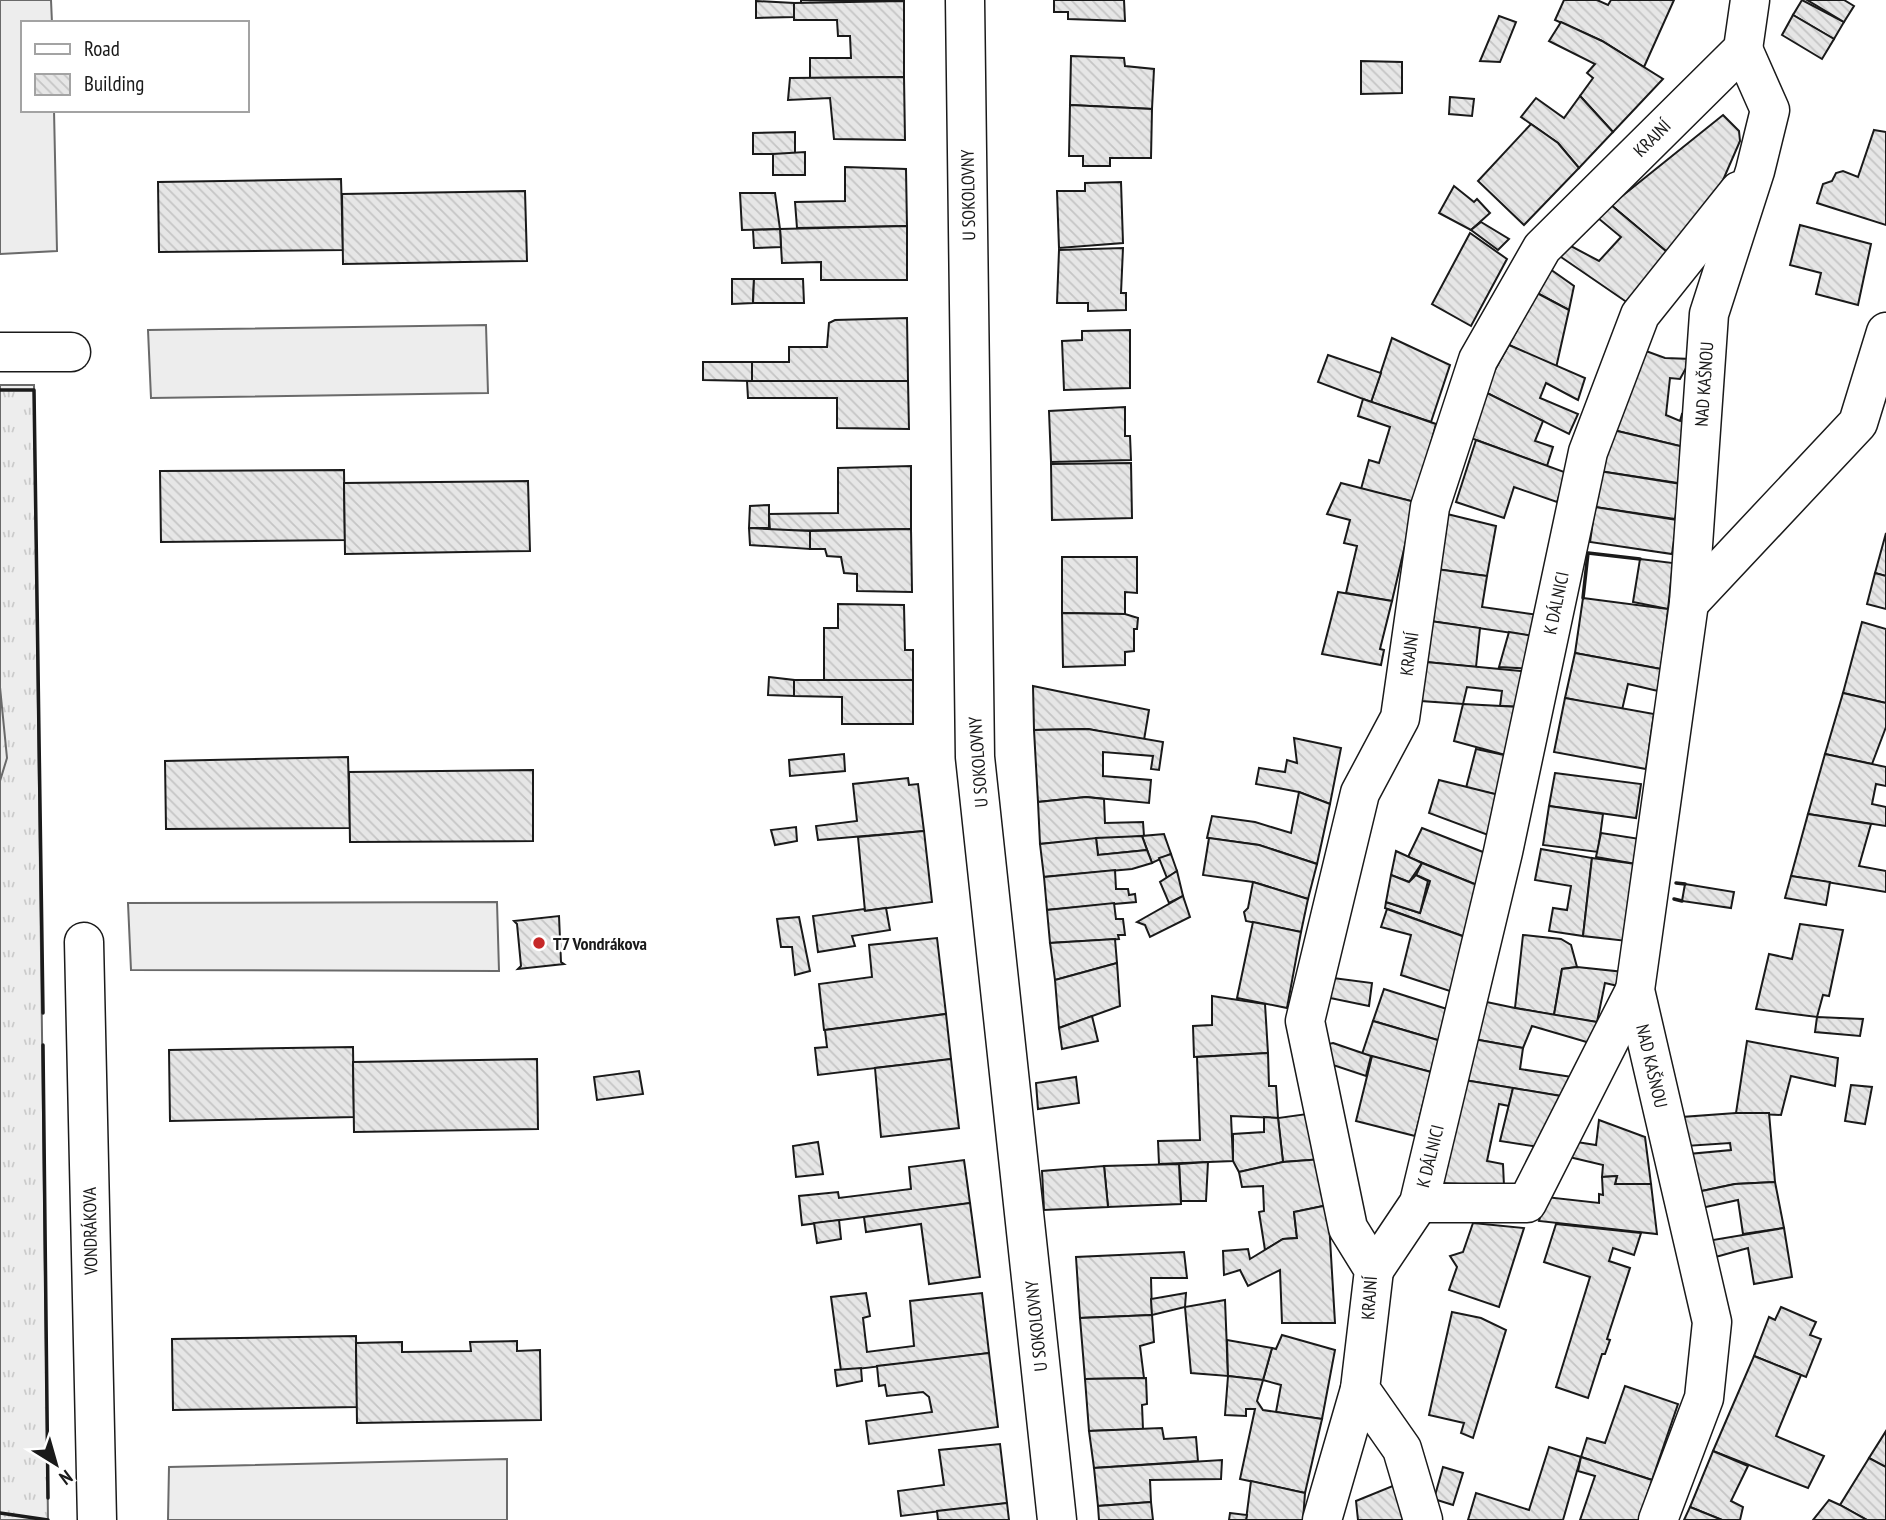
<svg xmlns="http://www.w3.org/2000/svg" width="1886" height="1520" viewBox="0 0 1886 1520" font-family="'PT Sans Narrow',sans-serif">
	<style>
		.grass { fill: url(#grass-tufts); stroke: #6a6a6a; stroke-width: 2 }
		.forest { fill: url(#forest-firs); stroke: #6a6a6a; stroke-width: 2 }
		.built { fill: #ededed; stroke: #6a6a6a; stroke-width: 2 }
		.building { fill: url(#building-back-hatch); stroke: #1a1a1a; stroke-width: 2 }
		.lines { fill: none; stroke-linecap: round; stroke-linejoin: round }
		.minor-casing { stroke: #1a1a1a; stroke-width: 41 }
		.minor { stroke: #fff; stroke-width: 38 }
		.wall { stroke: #1a1a1a; stroke-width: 3.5 }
		.poi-dot { fill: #c62828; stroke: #fff; stroke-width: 2.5 }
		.labels { text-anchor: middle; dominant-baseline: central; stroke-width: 5; stroke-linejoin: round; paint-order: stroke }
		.street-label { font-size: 18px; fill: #1a1a1a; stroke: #fff }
		.poi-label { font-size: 18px; font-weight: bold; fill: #1a1a1a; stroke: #fff; text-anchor: start }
	</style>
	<defs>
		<pattern id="grass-tufts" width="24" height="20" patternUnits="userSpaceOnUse" patternTransform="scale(1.75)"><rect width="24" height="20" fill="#ededed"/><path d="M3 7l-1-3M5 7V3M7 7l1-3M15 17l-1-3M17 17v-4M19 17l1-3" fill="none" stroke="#cbcbcb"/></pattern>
		<pattern id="forest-firs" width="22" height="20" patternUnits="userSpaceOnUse" patternTransform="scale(1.75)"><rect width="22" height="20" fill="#ededed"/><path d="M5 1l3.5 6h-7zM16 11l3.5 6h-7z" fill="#cbcbcb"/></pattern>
		<pattern id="building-back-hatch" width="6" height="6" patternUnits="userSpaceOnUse" patternTransform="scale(1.75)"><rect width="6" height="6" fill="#e6e6e6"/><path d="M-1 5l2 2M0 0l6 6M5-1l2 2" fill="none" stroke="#c5c5c5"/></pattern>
	</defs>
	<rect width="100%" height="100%" fill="#fff"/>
	<polygon class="grass" points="0,385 34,385 48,1520 0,1520"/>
	<polygon class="forest" points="0,687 7,758 0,781"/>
	<g class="built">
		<polygon points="0,0 51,0 52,23 23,23 23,110 54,110 57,251 0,254"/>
		<polygon points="486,325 488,393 151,398 148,330"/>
		<polygon points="497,902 499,971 131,970 128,903"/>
		<polygon points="507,1459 507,1520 168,1520 169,1467"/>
	</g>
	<g class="building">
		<polygon points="801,0 904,0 904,1 801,3"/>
		<polygon points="1054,0 1124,0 1125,21 1068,19 1068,12 1054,12"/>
		<polygon points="1564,0 1597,0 1608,5 1611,0 1674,0 1644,67 1602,41 1555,20"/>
		<polygon points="1802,0 1844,22 1834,39 1793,15"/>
		<polygon points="1807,0 1844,0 1854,6 1844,22"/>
		<polygon points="756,1 794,3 794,17 756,18"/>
		<polygon points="904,1 904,77 810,78 810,58 851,58 850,36 838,36 837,20 794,20 794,3"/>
		<polygon points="1793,15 1834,39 1822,59 1782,35"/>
		<polygon points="1499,16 1516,22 1500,62 1480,61"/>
		<polygon points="1561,22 1602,41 1663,79 1613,132 1580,96 1593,78 1587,73 1595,64 1549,41"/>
		<polygon points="1071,56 1124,58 1125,66 1154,69 1152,109 1070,105"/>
		<polygon points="1361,61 1402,62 1402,93 1361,94"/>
		<polygon points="904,77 905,140 834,139 830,98 788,100 790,78"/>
		<polygon points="1580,96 1613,132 1579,168 1558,143 1521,117 1536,98 1564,118"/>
		<polygon points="1450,97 1474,99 1472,116 1449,114"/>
		<polygon points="1070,105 1152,109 1151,158 1110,158 1110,166 1083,166 1083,156 1069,156"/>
		<polygon points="1723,115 1739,131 1740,141 1717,194 1667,252 1611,205"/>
		<polygon points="1531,124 1558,143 1579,168 1524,225 1478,181"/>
		<polygon points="1874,130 1886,132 1886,225 1817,203 1823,184 1832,181 1836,173 1843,171 1858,177"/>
		<polygon points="795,132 795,154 753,154 753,133"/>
		<polygon points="805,152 805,175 773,175 773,154"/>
		<polygon points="845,167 906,169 907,226 797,228 795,202 845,201"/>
		<polygon points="341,179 343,250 159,252 158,182"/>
		<polygon points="1121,182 1123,243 1059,248 1057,191 1085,191 1085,183"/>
		<polygon points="1454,186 1474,202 1477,199 1490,213 1471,230 1439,213"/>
		<polygon points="525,191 527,261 343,264 342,194"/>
		<polygon points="740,193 775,193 780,229 742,230"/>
		<polygon points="1611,205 1667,252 1628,303 1558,255 1569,245 1599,261 1621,237 1598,218"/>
		<polygon points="1481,222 1509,239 1498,250 1471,230"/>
		<polygon points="1800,225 1871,244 1858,305 1816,294 1821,273 1790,265"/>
		<polygon points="907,226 907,280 821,280 821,262 782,263 780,229"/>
		<polygon points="780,229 781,247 754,248 753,230"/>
		<polygon points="1470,233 1507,259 1471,326 1432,304"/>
		<polygon points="1123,248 1121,293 1126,293 1126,310 1088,311 1088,303 1057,303 1059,250"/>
		<polygon points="1550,269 1574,286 1569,310 1537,293"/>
		<polygon points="732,279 754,279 753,303 732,304"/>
		<polygon points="754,279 803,279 804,303 753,303"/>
		<polygon points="1537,293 1569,310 1556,368 1509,345"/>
		<polygon points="907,318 908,381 752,381 752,362 789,362 789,347 827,347 829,323 835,320"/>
		<polygon points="1130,330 1130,388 1064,390 1062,341 1082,340 1082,331"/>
		<polygon points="1392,338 1450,365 1431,422 1371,402"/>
		<polygon points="1509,345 1585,378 1578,400 1546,383 1540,398 1578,414 1569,434 1483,391"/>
		<polygon points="1635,347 1665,358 1691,359 1680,379 1670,378 1666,415 1680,421 1682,414 1687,415 1684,447 1609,429"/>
		<polygon points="1328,355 1381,373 1371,402 1318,382"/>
		<polygon points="703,362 752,362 752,381 703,380"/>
		<polygon points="747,381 908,381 909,429 837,428 837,398 748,398"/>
		<polygon points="1483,391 1543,421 1535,441 1553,447 1547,466 1468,437"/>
		<polygon points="1363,399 1436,424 1415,502 1361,489 1369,460 1379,463 1390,427 1358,416"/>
		<polygon points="1125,407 1125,436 1130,436 1131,460 1051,462 1049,411"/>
		<polygon points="1609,429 1684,447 1678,483 1599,471"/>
		<polygon points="1476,440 1567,473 1557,502 1514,487 1504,518 1456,502"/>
		<polygon points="1131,463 1132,518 1052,520 1051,464"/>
		<polygon points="911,466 911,529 770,531 769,514 838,513 838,468"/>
		<polygon points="344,470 345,540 161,542 160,471"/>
		<polygon points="1599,471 1681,484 1675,519 1595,507"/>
		<polygon points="528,481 530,551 345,554 344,483"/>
		<polygon points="1341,483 1415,502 1392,601 1346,593 1357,546 1344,543 1350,520 1327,514"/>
		<polygon points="769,505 769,528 749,528 750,506"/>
		<polygon points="1595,507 1677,520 1672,554 1590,542"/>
		<polygon points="1443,513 1496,526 1487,576 1436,569"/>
		<polygon points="749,528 810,531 810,549 750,545"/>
		<polygon points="911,529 912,592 857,591 857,574 844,573 841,557 827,556 825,549 810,549 810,531"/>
		<polygon points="1886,533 1886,576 1875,573"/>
		<polygon points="1062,557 1137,557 1137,593 1125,592 1125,614 1062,613"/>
		<polygon points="1640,559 1673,563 1668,609 1633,602"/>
		<polygon points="1436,569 1487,576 1482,607 1546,616 1540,637 1430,621"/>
		<polygon points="1875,573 1886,576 1886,609 1867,604"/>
		<polygon points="1338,592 1392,601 1380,649 1384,650 1381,665 1322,654"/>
		<polygon points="1583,598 1668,609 1661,669 1575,653"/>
		<polygon points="838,604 904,605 905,650 913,650 913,680 824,680 824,628 838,628"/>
		<polygon points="1062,613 1125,614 1138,618 1137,629 1134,629 1134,651 1125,652 1125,665 1063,667"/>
		<polygon points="1430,621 1480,628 1476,667 1426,662"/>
		<polygon points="1862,622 1886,629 1886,703 1843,693"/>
		<polygon points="1509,632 1540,637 1533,669 1499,667"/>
		<polygon points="1575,653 1661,669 1658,691 1628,684 1622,710 1565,698"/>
		<polygon points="1426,662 1532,672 1524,707 1500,706 1502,691 1467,687 1463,704 1421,701"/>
		<polygon points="769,677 794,680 794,696 768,695"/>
		<polygon points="794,680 913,680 913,724 842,724 842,697 794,696"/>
		<polygon points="1033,686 1149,710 1144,740 1088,729 1034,730"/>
		<polygon points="1843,693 1886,703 1886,727 1872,764 1825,754"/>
		<polygon points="1565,698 1654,714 1646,769 1554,752"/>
		<polygon points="1463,704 1520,707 1509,756 1454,741"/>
		<polygon points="1088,729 1163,742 1159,770 1151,769 1153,756 1103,752 1103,776 1151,780 1149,803 1086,797 1038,802 1034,730"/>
		<polygon points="1294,738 1341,748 1330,804 1299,792 1256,784 1259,768 1285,772 1287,760 1297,763"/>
		<polygon points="1476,749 1509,756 1499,795 1466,788"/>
		<polygon points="844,754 845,771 790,776 789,760"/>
		<polygon points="1825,754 1886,767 1886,786 1876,784 1872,804 1886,807 1886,826 1808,814"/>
		<polygon points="348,757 350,828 166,829 165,761"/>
		<polygon points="533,770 533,841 350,842 349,772"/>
		<polygon points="1555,773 1641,784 1636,818 1549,806"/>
		<polygon points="908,778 909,785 918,784 924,831 818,840 816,826 857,821 853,784"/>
		<polygon points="1439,780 1499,795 1488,835 1429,813"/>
		<polygon points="1299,792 1330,804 1317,864 1259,845 1207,838 1212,816 1255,822 1291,833"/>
		<polygon points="1086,797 1104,799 1105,823 1143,822 1144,836 1040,844 1038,802"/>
		<polygon points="1549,806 1603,814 1598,852 1543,845"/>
		<polygon points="1808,814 1871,824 1859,866 1886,871 1886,892 1791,876"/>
		<polygon points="796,827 797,841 775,845 771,830"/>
		<polygon points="1422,828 1488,854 1482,887 1408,857"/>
		<polygon points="924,831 932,902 865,911 858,837"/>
		<polygon points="1601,833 1640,839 1636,864 1596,857"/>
		<polygon points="1164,834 1171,854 1152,863 1142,836"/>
		<polygon points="1142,836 1147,850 1098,855 1096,838"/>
		<polygon points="1096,838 1098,855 1147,850 1152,863 1132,869 1044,877 1040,844"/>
		<polygon points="1209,838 1259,845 1317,864 1308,899 1253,882 1203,875"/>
		<polygon points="1541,849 1592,858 1583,936 1549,931 1553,908 1567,910 1571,886 1535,880"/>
		<polygon points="1396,851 1422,863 1409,882 1391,875"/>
		<polygon points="1171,854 1177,871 1167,878 1159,858"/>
		<polygon points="1592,858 1636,864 1627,941 1583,936"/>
		<polygon points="1422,863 1482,887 1468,938 1385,908 1386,902 1420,913 1430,881 1416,875"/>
		<polygon points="1115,870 1116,889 1128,889 1129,895 1135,894 1136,902 1047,910 1044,877"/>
		<polygon points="1177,871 1183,896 1169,903 1160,882"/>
		<polygon points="1391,875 1409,882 1416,875 1428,881 1420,913 1386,902"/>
		<polygon points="1791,876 1830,882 1826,905 1785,898"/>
		<polygon points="1253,882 1308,899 1301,932 1246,921 1244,912 1248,908"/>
		<polygon points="1685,884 1734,892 1731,908 1682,901"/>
		<polygon points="1183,896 1190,917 1150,937 1145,925 1137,922"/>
		<polygon points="1114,903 1116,919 1123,919 1125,935 1118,935 1119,939 1050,943 1047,910"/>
		<polygon points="864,909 865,911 886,908 890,930 852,936 855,946 818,952 813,916"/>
		<polygon points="1387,909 1468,938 1456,993 1401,975 1411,935 1381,927"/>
		<polygon points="559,916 561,962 564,964 518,969 521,966 517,924 514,921"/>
		<polygon points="799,917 810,971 795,975 792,947 781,947 777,919"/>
		<polygon points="1253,922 1301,932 1287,1008 1237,998"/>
		<polygon points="1800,924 1843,930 1829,996 1823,995 1817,1017 1756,1009 1769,954 1792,959"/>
		<polygon points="1523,935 1561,939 1571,945 1577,967 1562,969 1554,1015 1515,1008"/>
		<polygon points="937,938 946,1014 824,1030 819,984 872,977 869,945"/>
		<polygon points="1115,939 1117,963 1055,980 1050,943"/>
		<polygon points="1117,963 1120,1006 1059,1028 1055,980"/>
		<polygon points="1577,967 1624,972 1622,987 1605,983 1597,1022 1554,1015 1562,969"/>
		<polygon points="1333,978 1372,983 1369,1006 1330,998"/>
		<polygon points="1384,989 1450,1010 1441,1041 1373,1021"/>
		<polygon points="1212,996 1265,1004 1268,1053 1194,1057 1193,1026 1212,1025"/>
		<polygon points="1477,1000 1515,1008 1597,1022 1590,1043 1532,1026 1523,1048 1468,1038"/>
		<polygon points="946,1014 951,1059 818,1075 815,1048 827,1047 825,1030"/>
		<polygon points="1092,1016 1098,1041 1062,1049 1059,1028"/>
		<polygon points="1817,1017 1863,1019 1860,1036 1815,1032"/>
		<polygon points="1373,1021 1441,1041 1431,1072 1362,1054"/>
		<polygon points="1468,1038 1523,1048 1520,1069 1572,1077 1561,1096 1458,1079"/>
		<polygon points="1747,1041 1838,1058 1835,1086 1791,1076 1781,1115 1736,1113"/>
		<polygon points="1333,1043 1371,1056 1366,1076 1327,1063 1324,1045"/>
		<polygon points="353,1047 354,1117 170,1121 169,1050"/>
		<polygon points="1268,1053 1269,1086 1276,1086 1278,1118 1231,1116 1233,1161 1159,1164 1158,1141 1200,1140 1197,1057"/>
		<polygon points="1372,1056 1431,1072 1415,1136 1356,1121"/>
		<polygon points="537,1059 538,1129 354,1132 353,1062"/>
		<polygon points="951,1059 959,1128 881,1137 875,1068"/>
		<polygon points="639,1071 643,1094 597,1100 594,1077"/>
		<polygon points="1076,1077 1079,1103 1038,1109 1036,1083"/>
		<polygon points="1458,1079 1513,1088 1509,1106 1499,1104 1487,1161 1503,1164 1504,1186 1440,1183"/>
		<polygon points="1851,1085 1872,1087 1865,1124 1845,1121"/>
		<polygon points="1513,1088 1561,1096 1539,1147 1500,1141"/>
		<polygon points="1314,1113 1323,1159 1283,1162 1278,1118"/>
		<polygon points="1736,1113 1769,1113 1775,1182 1735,1184 1697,1192 1689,1154 1731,1150 1730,1143 1686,1146 1682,1117"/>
		<polygon points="1264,1117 1278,1118 1283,1162 1239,1172 1233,1161 1233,1134 1264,1132"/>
		<polygon points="1599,1120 1645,1137 1651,1184 1615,1184 1617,1176 1602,1177 1603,1165 1565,1156 1571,1141 1596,1145"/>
		<polygon points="818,1142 823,1174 796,1177 793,1146"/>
		<polygon points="1323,1159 1328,1205 1294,1212 1297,1238 1283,1239 1265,1250 1259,1212 1264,1211 1263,1186 1242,1187 1239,1172 1283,1162"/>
		<polygon points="964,1160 970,1203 802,1225 799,1196 838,1192 839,1198 911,1189 909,1167"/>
		<polygon points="1208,1162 1206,1201 1181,1201 1179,1164"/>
		<polygon points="1179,1164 1181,1204 1108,1207 1104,1166"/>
		<polygon points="1104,1166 1108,1207 1044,1210 1042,1171"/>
		<polygon points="1617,1176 1615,1184 1651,1184 1657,1234 1539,1221 1546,1197 1599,1203 1599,1194 1603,1195 1602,1177"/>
		<polygon points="1775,1182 1784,1228 1743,1234 1738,1200 1701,1208 1697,1192 1735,1184"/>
		<polygon points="970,1203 980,1277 929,1284 921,1224 866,1232 864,1217"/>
		<polygon points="1328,1205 1335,1323 1282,1323 1280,1270 1248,1286 1240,1270 1224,1275 1223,1251 1248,1249 1250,1259 1283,1239 1297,1238 1294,1212"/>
		<polygon points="839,1220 841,1239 817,1243 814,1223"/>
		<polygon points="1473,1223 1524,1228 1499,1307 1449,1290 1457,1267 1450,1256 1463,1252"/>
		<polygon points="1556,1224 1641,1233 1634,1255 1613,1248 1609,1261 1630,1268 1607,1339 1610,1340 1605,1354 1602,1354 1588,1398 1556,1387 1590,1277 1544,1262"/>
		<polygon points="1784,1228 1792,1277 1754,1284 1748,1248 1712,1258 1707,1241"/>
		<polygon points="1184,1252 1187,1278 1151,1278 1152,1315 1080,1318 1076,1257"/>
		<polygon points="866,1293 870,1316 863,1318 867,1352 914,1346 910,1301 982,1293 989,1353 841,1371 831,1297"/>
		<polygon points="1186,1293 1185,1307 1152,1315 1151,1299"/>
		<polygon points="1225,1300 1228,1376 1191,1373 1185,1307"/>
		<polygon points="1781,1307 1816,1322 1810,1335 1821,1339 1806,1377 1754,1356 1769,1317 1775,1320"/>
		<polygon points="1452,1312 1481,1318 1506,1330 1473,1438 1461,1433 1464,1423 1429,1415"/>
		<polygon points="1152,1315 1154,1342 1140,1346 1144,1378 1085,1379 1080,1318"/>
		<polygon points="1282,1335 1335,1350 1322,1419 1276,1412 1281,1385 1263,1380 1272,1348 1276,1349"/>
		<polygon points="356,1336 357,1407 173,1410 172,1339"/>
		<polygon points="1227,1340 1272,1348 1263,1380 1228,1376"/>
		<polygon points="517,1341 517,1351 540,1350 541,1420 357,1423 356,1343 402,1342 402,1352 471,1351 470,1342"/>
		<polygon points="989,1353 998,1427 869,1444 866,1421 932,1412 929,1397 923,1392 887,1396 885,1385 879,1386 877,1366"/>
		<polygon points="1754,1356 1801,1375 1776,1436 1824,1456 1808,1488 1713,1451"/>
		<polygon points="861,1368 862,1381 837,1386 835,1370"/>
		<polygon points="1228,1376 1263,1380 1257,1401 1263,1410 1322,1419 1305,1493 1240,1479 1255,1409 1246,1409 1246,1416 1225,1415"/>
		<polygon points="1146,1378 1147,1404 1142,1405 1143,1429 1089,1431 1085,1379"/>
		<polygon points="1625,1386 1678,1404 1652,1480 1581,1457 1587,1438 1605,1443"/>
		<polygon points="1162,1428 1164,1439 1196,1437 1198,1461 1094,1468 1089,1431"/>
		<polygon points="1886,1431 1886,1468 1869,1458"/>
		<polygon points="1000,1444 1007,1503 901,1516 898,1491 944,1485 939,1450"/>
		<polygon points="1549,1447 1581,1457 1563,1520 1468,1520 1476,1493 1529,1510"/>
		<polygon points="1713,1451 1748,1466 1731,1501 1743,1507 1740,1520 1722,1520 1690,1507"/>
		<polygon points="1581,1457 1652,1480 1639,1520 1580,1520 1595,1476 1578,1471"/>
		<polygon points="1869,1458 1886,1467 1886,1520 1867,1520 1840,1505"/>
		<polygon points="1222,1460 1221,1479 1150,1480 1151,1502 1098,1506 1094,1468"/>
		<polygon points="1443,1467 1463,1473 1453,1505 1434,1499"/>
		<polygon points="1251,1481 1305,1493 1303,1520 1246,1520"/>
		<polygon points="1395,1485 1405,1520 1358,1520 1356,1501"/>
		<polygon points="1829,1500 1840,1505 1867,1520 1813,1520"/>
		<polygon points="1151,1502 1153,1520 1099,1520 1098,1506"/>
		<polygon points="1007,1503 1009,1520 938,1520 937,1511"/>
		<polygon points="1690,1507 1722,1520 1684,1520"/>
		<polygon points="1230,1513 1247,1515 1246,1520 1229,1520"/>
	</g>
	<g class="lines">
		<g class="minor-casing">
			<g id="minor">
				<polyline points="965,0 975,757 1057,1520"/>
				<polyline points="0,352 71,352"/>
				<polyline points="1689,603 1858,423 1886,332"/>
				<polyline points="84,942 97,1520"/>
				<polyline points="1419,1203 1527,1203 1635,990"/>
				<polyline points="1374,1270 1419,1203 1503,852 1588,452 1640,315 1739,191"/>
				<polyline points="1322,1520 1360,1389"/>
				<polyline points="1423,1520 1402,1449 1360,1389 1374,1270 1348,1228 1305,1021 1360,793 1400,718 1430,507 1478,360 1542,248 1743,49 1750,0"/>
				<polyline points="1658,1520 1704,1398 1712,1322 1635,990 1689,603 1709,314 1755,171 1770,110 1743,49"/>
			</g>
		</g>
		<use href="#minor" class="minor"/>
		<g class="wall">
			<polyline points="0,390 34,390 43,1013"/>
			<polyline points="1583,598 1588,553 1640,559"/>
			<polyline points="1676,883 1685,884"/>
			<polyline points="1674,899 1682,901"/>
			<polyline points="43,1045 48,1498"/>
			<polyline points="0,1513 48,1520"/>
		</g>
	</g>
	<circle class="poi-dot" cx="539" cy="943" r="7"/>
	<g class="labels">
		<g class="street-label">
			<text transform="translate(1652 138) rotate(-45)">KRAJNÍ</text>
			<text transform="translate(968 195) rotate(-91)">U SOKOLOVNY</text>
			<text transform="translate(1704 384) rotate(-86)">NAD KAŠNOU</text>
			<text transform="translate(1556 603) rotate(-78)">K DÁLNICI</text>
			<text transform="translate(1409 654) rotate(-82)">KRAJNÍ</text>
			<text transform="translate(978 762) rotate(-94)">U SOKOLOVNY</text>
			<text transform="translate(1652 1066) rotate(77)">NAD KAŠNOU</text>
			<text transform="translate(1430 1156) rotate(-76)">K DÁLNICI</text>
			<text transform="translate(90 1231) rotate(-91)">VONDRÁKOVA</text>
			<text transform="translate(1369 1298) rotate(-86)">KRAJNÍ</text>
			<text transform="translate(1036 1326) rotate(-96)">U SOKOLOVNY</text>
		</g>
		<g class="poi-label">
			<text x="553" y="943">T7 Vondrákova</text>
		</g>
	</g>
	<rect x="21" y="21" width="228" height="91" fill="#ffffff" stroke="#a3a3a3" stroke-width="2"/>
	<rect x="35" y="44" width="35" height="10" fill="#ffffff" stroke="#a3a3a3" stroke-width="2"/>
	<text x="84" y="56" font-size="21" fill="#1a1a1a">Road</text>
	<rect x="35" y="74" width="35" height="21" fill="url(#building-back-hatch)" stroke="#a3a3a3" stroke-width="2"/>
	<text x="84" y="91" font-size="21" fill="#1a1a1a">Building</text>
	<g transform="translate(56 1464) rotate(143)" stroke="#ffffff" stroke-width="5" paint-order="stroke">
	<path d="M0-5L12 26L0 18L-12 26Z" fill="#1a1a1a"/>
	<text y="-10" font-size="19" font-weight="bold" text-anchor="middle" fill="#1a1a1a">N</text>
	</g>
</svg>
